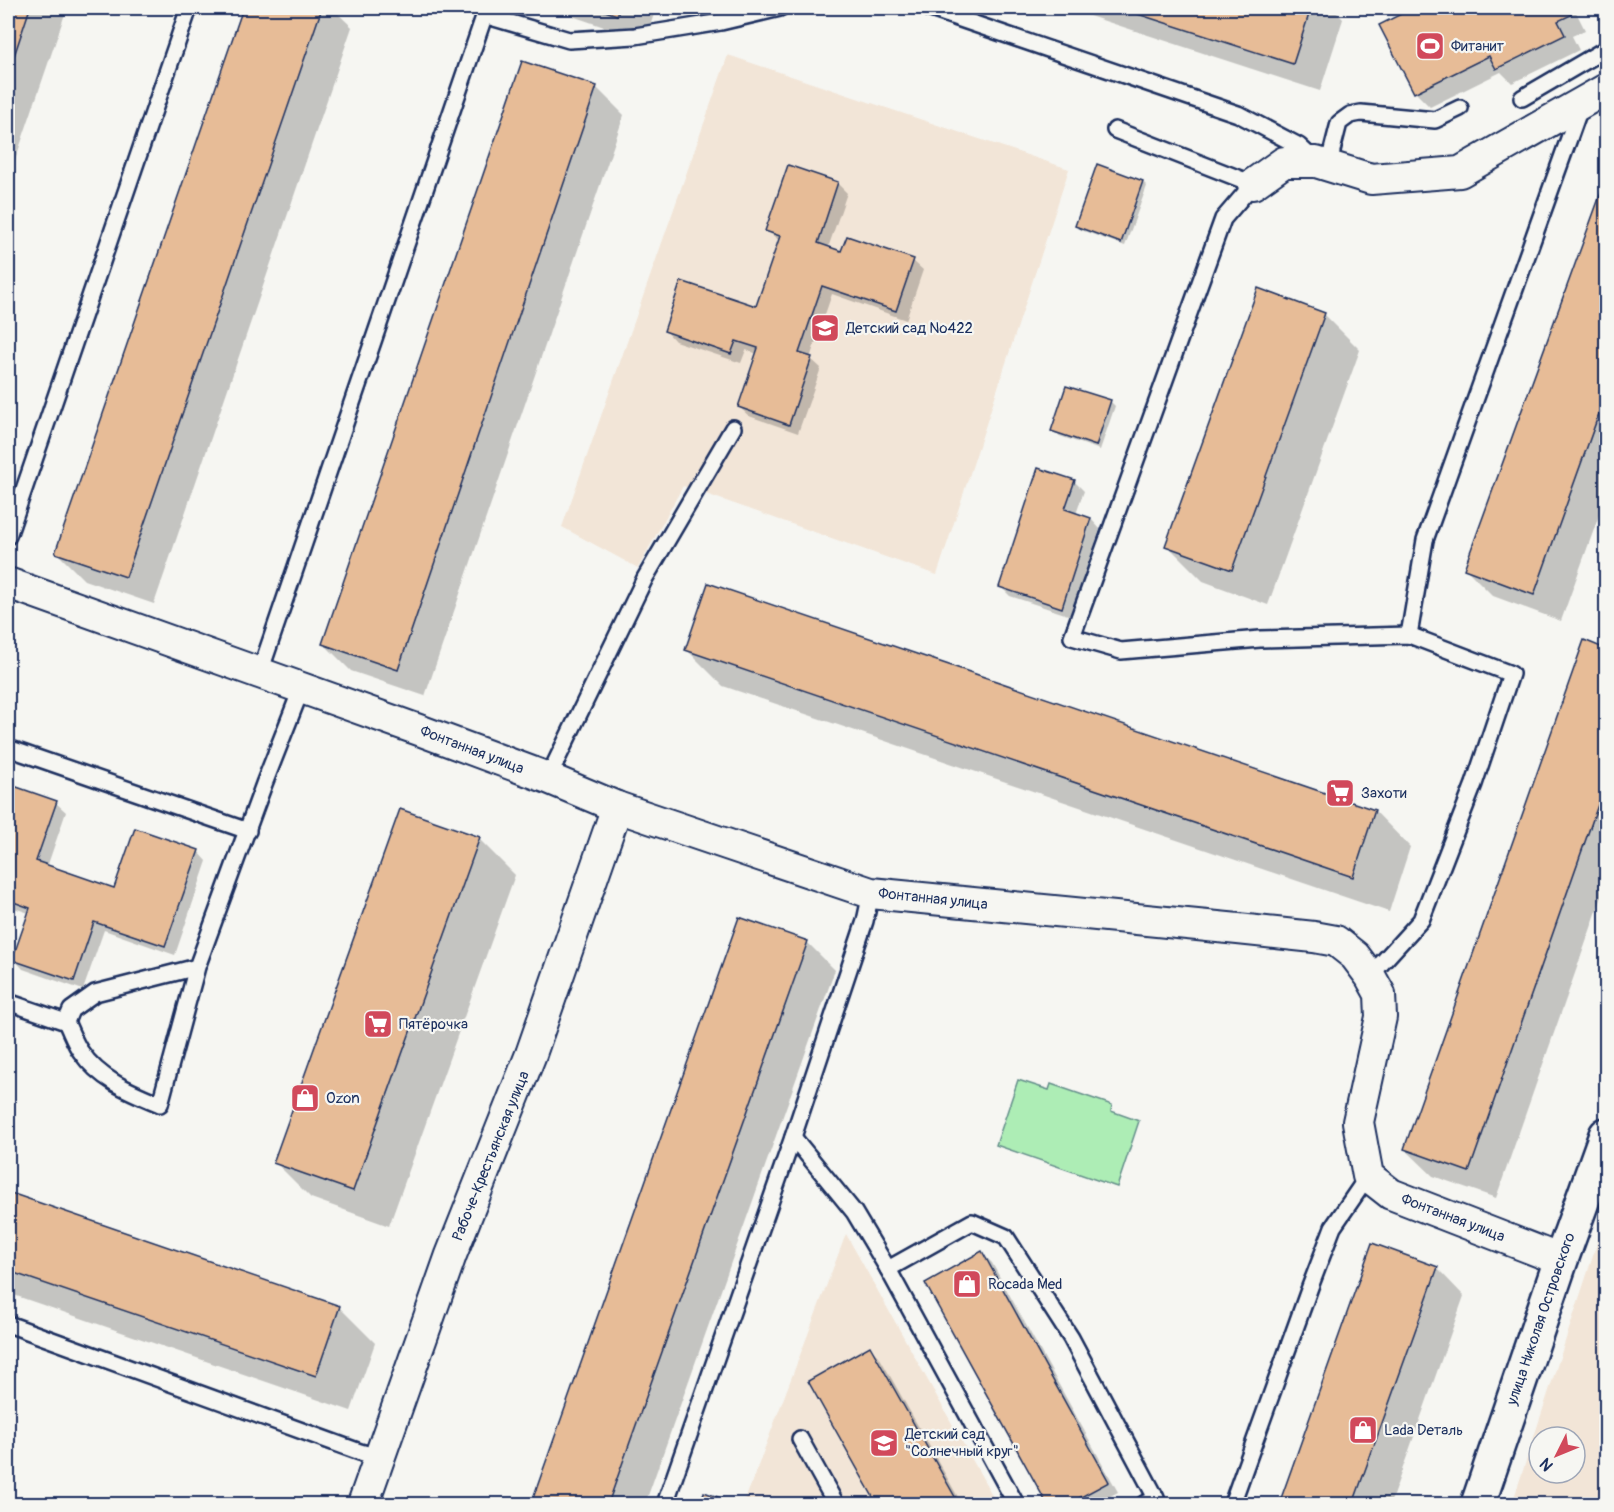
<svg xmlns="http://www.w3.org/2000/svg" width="1614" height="1512" viewBox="0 0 1614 1512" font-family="Pangolin,sans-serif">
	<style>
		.built { fill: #f2e5d7; fill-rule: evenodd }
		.green { fill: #adedb5; stroke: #648e8a; stroke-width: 1.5 }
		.shadow { fill: #0003 }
		.building { fill: #e7bc97; stroke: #1b2f5e; stroke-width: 1.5 }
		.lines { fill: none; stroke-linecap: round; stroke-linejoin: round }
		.lane-casing { stroke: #1b2f5e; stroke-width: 20 }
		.street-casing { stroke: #1b2f5e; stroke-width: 34 }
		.secondary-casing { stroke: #1b2f5e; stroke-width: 38 }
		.lane { stroke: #f6f6f2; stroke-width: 15 }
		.street { stroke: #f6f6f2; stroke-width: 30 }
		.secondary { stroke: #f6f6f2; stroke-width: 33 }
		.labels { text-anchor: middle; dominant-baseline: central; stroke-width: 4.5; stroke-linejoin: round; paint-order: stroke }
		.poi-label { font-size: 15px; fill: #1b2f5e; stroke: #f6f6f2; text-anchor: start }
		.street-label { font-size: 15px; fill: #1b2f5e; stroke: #f6f6f2 }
	</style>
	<rect width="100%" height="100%" fill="#f6f6f2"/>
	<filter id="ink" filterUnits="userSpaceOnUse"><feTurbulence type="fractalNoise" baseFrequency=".0167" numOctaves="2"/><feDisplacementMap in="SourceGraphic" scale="12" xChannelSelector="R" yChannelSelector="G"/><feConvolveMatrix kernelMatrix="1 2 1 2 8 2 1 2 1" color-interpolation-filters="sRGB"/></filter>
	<g filter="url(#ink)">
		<g class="built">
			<polygon points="728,55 1069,169 937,575 683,486 638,568 562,527"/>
			<path d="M1606 1216V1504H1512ZM1539 1437H1575V1473H1539Z"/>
			<polygon points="846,1234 997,1504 746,1504 745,1500"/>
		</g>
		<polygon class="green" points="1018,1080 1049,1090 1051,1084 1112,1105 1111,1111 1139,1121 1117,1187 996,1145"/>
		<g class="shadow">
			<polygon points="8,8 67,8 8,181"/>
			<polygon points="245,8 332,8 352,27 154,604 84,580 57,553"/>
			<polygon points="565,8 656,8 645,41 575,17"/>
			<polygon points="1065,8 1332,8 1343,19 1320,91"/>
			<polygon points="1416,8 1574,8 1585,30 1572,36 1579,50 1512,83 1501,72 1430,107 1415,92 1381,25"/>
			<polygon points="523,62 597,88 624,115 425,696 351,671 324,644"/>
			<polygon points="789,167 838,184 847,193 828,248 842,253 913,261 923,270 906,320 832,294 810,358 821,368 798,433 749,416 739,407 758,354 746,350 741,363 675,341 666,331 757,308 780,241 767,231"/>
			<polygon points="1143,182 1147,186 1125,246 1081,230 1077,225"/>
			<polygon points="1606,183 1606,496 1561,621 1493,596 1466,569"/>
			<polygon points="1324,314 1360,350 1268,605 1203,581 1167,545"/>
			<polygon points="1067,388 1111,402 1115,406 1100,450 1057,435 1053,431"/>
			<polygon points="1074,481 1084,491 1076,514 1091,519 1100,529 1071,616 1010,596 1000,586"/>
			<polygon points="1584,642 1606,650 1606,885 1496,1198 1433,1176 1405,1149"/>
			<polygon points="687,650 1375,811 1410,847 1389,912 723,686"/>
			<polygon points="8,786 56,803 66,812 47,867 115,890 198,851 207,861 175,955 104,930 83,990 23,969 14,959 29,913 8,906"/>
			<polygon points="479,839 515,875 389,1226 311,1198 275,1162"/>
			<polygon points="740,918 807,942 835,970 645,1504 533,1504"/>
			<polygon points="8,1194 339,1307 375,1343 351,1411 8,1293"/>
			<polygon points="1373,1245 1437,1268 1464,1296 1390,1504 1281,1504"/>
			<polygon points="982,1253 992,1263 1118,1492 1095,1504 1048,1504 927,1284"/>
			<polygon points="870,1348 880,1358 962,1504 878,1504 810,1382"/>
		</g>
		<g class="building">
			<polygon points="8,8 30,8 8,74"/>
			<polygon points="243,8 322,8 126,577 55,553"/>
			<polygon points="596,8 620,8 617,15"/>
			<polygon points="1119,8 1311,8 1293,64"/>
			<polygon points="1413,8 1567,8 1571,15 1558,21 1565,35 1496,69 1489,56 1414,93 1379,25"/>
			<polygon points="522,61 597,86 398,670 322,644"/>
			<polygon points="1097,164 1143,181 1121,243 1075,226"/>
			<polygon points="788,165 838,182 818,243 841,251 847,236 914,259 896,311 822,286 799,353 812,357 789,425 738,407 758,348 736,341 731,354 664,331 681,281 756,306 780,236 765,231"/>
			<polygon points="1606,179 1606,394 1534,595 1464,569"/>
			<polygon points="1258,288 1325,313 1232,570 1165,546"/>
			<polygon points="1066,386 1111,400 1096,446 1051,431"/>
			<polygon points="1038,468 1075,480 1065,509 1091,518 1062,608 999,587"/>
			<polygon points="708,583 1375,810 1353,877 685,650"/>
			<polygon points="1584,640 1606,649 1606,782 1469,1172 1404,1149"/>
			<polygon points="8,784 57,801 36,861 114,888 135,828 199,850 165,946 94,922 74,981 12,960 30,908 8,900"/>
			<polygon points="400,809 480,837 353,1191 273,1163"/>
			<polygon points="739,917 808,941 608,1504 531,1504"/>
			<polygon points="8,1192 340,1306 316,1376 8,1271"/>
			<polygon points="1372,1243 1438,1267 1353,1504 1279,1504"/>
			<polygon points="982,1251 1109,1482 1068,1504 1047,1504 925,1283"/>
			<polygon points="870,1346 959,1504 877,1504 808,1381"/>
			<polygon points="704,1492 737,1504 700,1504"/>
		</g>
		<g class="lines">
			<g class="lane-casing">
				<g id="lane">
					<polyline points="928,8 1238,114 1299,146 1314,160"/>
					<polyline points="484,15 569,40 635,36 721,22 780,8"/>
					<polyline points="1522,98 1606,49"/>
					<polyline points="1115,130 1253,184 1223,219 1072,637 1121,651 1260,639 1409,635 1511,674 1474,784 1421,920 1370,976"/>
					<polyline points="1328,166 1339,123 1350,115 1361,113 1435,120 1460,108"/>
					<polyline points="8,536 189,8"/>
					<polyline points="1409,635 1425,540 1581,105"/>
					<polyline points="260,672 487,8"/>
					<polyline points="8,748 248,831"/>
					<polyline points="548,778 645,578 733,428"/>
					<path d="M197 967 95 993 71 1010 66 1022C71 1032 75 1044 81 1052 100 1080 131 1092 160 1104L197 967 264 784 302 687"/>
					<polyline points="8,1002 66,1022"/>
					<polyline points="793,1137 854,1212 888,1269 1016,1504"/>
					<polyline points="888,1269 972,1222 1006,1237 1071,1338 1156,1498 1144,1504"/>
					<polyline points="8,1324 360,1452 379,1457"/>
					<polyline points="800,1439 836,1504"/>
					<polyline points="665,1504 793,1137 865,921 871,893"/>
					<polyline points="1232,1504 1310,1287 1333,1227 1368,1176"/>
				</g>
			</g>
			<g class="street-casing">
				<g id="street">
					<polyline points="1253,184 1284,162 1316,162 1371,179 1460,172 1606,89"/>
					<polyline points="8,583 419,730 548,778 617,807 871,893 1238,929 1314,937 1336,941 1355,956 1370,976 1380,994 1381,1017 1358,1122 1368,1176 1391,1194 1561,1260"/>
					<polyline points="363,1504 451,1255 531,1054 617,807"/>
				</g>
			</g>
			<g class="secondary-casing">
				<polyline id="secondary" points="1478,1504 1561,1260 1606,1135"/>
			</g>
			<use href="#lane" class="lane"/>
			<use href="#street" class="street"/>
			<use href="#secondary" class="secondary"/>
		</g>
	</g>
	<defs>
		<g id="stadium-square" transform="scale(1.5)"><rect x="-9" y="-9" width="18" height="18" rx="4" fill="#d1495b" stroke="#f6f6f2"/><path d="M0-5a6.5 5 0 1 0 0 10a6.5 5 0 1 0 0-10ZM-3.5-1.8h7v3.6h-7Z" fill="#fff"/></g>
		<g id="school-square" transform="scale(1.5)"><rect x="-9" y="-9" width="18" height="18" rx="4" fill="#d1495b" stroke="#f6f6f2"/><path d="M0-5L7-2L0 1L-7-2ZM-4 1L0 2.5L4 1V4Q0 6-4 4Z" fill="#fff"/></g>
		<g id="supermarket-square" transform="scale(1.5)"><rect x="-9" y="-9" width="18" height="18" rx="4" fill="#d1495b" stroke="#f6f6f2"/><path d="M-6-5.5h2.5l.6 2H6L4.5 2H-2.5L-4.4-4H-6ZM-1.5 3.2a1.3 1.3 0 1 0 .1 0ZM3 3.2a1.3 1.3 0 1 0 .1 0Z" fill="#fff"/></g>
		<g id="shop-square" transform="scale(1.5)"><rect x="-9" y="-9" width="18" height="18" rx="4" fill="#d1495b" stroke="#f6f6f2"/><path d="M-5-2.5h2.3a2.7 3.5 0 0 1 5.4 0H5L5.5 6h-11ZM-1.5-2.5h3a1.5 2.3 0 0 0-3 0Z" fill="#fff"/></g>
	</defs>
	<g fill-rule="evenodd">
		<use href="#stadium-square" x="1430" y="46"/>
		<use href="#school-square" x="825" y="328"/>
		<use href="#supermarket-square" x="1340" y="793"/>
		<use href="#supermarket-square" x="378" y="1024"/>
		<use href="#shop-square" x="305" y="1098"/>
		<use href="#shop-square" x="967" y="1284"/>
		<use href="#shop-square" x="1363" y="1430"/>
		<use href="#school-square" x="884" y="1443"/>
	</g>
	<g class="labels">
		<g class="poi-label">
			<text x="1451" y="46">Фитанит</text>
			<text x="846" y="328">Детский сад №422</text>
			<text x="1361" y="793">Захоти</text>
			<text x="399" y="1024">Пятёрочка</text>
			<text x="326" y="1098">Ozon</text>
			<text x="988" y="1284">Rocada Med</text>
			<text x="1384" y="1430">Lada Dеталь</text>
			<text x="905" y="1434">Детский сад<tspan x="905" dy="17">"Солнечный круг"</tspan></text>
		</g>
		<g class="street-label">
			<text transform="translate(472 750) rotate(21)">Фонтанная улица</text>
			<text transform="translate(933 899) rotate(6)">Фонтанная улица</text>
			<text transform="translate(491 1156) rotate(-68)">Рабоче-Крестьянская улица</text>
			<text transform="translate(1453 1218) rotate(21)">Фонтанная улица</text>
			<text transform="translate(1541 1319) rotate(-71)">улица Николая Островского</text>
		</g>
	</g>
	<rect width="1614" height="1512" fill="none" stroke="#f6f6f2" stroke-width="30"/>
	<rect x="15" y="15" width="1584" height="1482" fill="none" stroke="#1b2f5e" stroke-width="2" filter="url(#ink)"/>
	<g transform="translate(1557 1455) rotate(227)"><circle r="28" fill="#f6f6f2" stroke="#9ea6b7" stroke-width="1.5"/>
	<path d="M0-4.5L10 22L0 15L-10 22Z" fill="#d1495b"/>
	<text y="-9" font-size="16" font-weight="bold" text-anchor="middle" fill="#1b2f5e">N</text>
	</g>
</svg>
